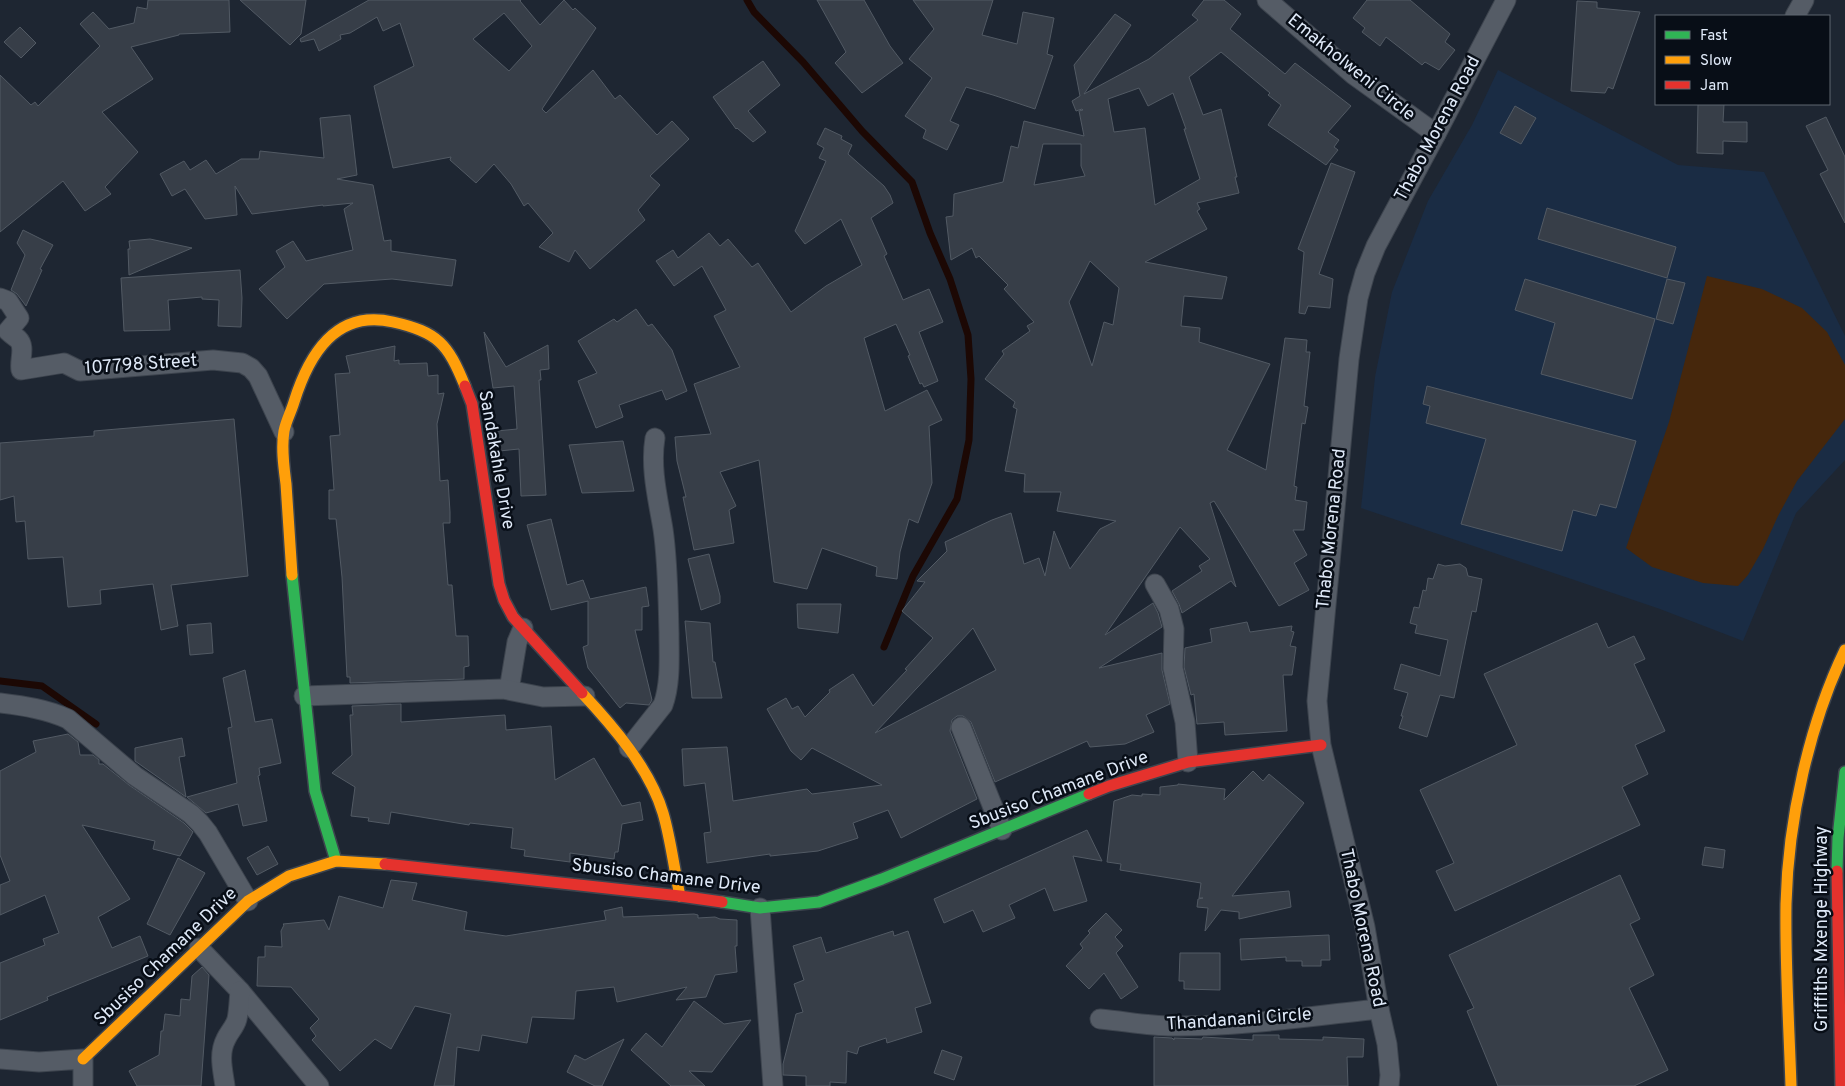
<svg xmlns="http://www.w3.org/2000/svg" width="1845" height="1086" viewBox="0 0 1845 1086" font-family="Overpass,sans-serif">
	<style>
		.built { fill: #1a2c44 }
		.green { fill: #46270c }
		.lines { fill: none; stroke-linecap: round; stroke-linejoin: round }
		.stream { stroke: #1c0804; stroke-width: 7 }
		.building { fill: #373e48; stroke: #525a64; fill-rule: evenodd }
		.street-casing { stroke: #3d444e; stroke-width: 21 }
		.fast-casing { stroke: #3d444e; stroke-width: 14 }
		.slow-casing { stroke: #3d444e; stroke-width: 14 }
		.jam-casing { stroke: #3d444e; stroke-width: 14 }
		.street { stroke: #555c66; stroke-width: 19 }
		.fast { stroke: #30b455; stroke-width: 11 }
		.slow { stroke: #ff9f0a; stroke-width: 11 }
		.jam { stroke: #e5322d; stroke-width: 11 }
		.labels { text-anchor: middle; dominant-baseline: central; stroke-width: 5; stroke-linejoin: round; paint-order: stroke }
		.street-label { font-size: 18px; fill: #e0eaf9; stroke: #080e17 }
	</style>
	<rect width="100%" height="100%" fill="#1e2632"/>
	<polygon class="built" points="1498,70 1678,165 1764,172 1845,336 1845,460 1796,513 1743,641 1660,609 1361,508 1375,377 1392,292 1428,201 1472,125"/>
	<polygon class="green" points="1707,276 1762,289 1802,308 1827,332 1845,365 1845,419 1797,481 1778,516 1763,549 1748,575 1738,586 1703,583 1652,567 1626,548 1669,422"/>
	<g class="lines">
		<g class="stream">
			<polyline points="747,0 754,12 803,62 862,131 912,182 930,233 950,279 968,335 971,379 969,440 957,499 913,576 884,647"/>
			<polyline points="0,681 42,686 96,724"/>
		</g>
	</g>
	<g class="building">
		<polygon points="148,0 229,0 230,32 179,34 179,35 131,47 153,79 102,112 138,152 105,187 111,194 85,211 63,181 0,232 0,75 31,105 35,102 38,106 100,46 80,24 93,12 109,29 134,23 137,7 147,9"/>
		<polygon points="240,0 306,0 301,34 290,45"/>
		<path d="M369 0H521L520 1 540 25 564 0 573 10 575 8 596 28 542 109 546 113 593 70 615 99 620 95 657 135 672 121 689 139 650 176 660 185 638 210 645 220 590 269 575 250 569 262 539 247 553 233 528 203 524 206 511 184 494 164 476 183 450 160 451 157 393 168 374 86 414 66 400 23 383 31 377 17 350 33 340 35 341 39 319 51 314 39 301 42 300 39ZM504 13 532 46 509 71 473 39Z"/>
		<polygon points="817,0 864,0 890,46 903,63 862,93 835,63 846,52"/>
		<polygon points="913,0 993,0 982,35 1017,44 1023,12 1054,18 1047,54 1053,56 1035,109 993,95 966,87 950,121 959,125 947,150 923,138 926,130 905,116 932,78 909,59 934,29"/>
		<path d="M1204 0H1224L1241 14 1230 29 1285 74 1295 63 1351 106 1328 132 1339 140 1334 147 1338 150 1326 165 1268 125 1281 105 1268 95 1270 93 1221 52 1189 77 1203 115 1221 109 1237 177H1235L1239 193 1197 203 1200 209 1197 211 1207 229 1145 262 1227 277 1222 299 1184 296 1181 326 1200 328 1199 342 1270 364 1227 450 1266 470 1285 338 1307 340 1306 352H1310L1304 406 1308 407 1305 424 1302 423 1294 486 1297 487 1295 500 1307 502 1304 530H1293L1307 555 1294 563 1309 590 1279 606 1214 501 1210 503 1236 587 1231 581 1182 613 1179 604 1172 591 1202 571 1199 566 1210 559 1180 527 1105 635 1153 603 1158 613 1162 627 1099 668 1162 653V670L1170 704 1146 715 1154 732 1125 744 1090 747 1087 741 995 782 971 722 963 716H957L952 720 950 731 977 799 901 838 888 810 853 823 858 838 818 851 770 856V854L707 863 704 833 711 832 705 783 684 786 682 749 727 747 733 801 807 789 812 794 882 785 812 748 801 760 791 751 767 709 786 698 792 709 798 706 805 717 830 692 829 690 853 674 873 706 907 670 905 669 933 638 902 611 925 582 917 581 947 551 945 542 992 520 1011 513 1024 564 1039 558 1045 576 1054 531 1070 569 1100 529 1116 521 1057 511 1061 492H1024L1025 474 1005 471 1017 409 1013 407 1015 402 985 379 1004 354 1002 351 1030 331 1027 326 1034 322 1004 289 1008 285 979 256 976 258 972 248 951 260 946 217 953 216 954 194 1003 182 1011 146 1018 148 1024 121 1084 136 1079 111 1083 110 1082 109 1076 111 1072 101 1080 96 1074 65 1115 14 1131 25 1084 94 1149 59 1198 20 1192 15ZM1139 88 1148 106 1173 93 1186 129H1184L1200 179 1155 205 1145 128 1114 132 1108 99ZM1043 144H1081V166L1085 176 1034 185ZM1090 261 1119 288 1113 325 1104 322 1092 366 1069 302ZM973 628 996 670 875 733Z"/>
		<polygon points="1367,0 1410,0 1450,34 1445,42 1455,50 1439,70 1425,62 1422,65 1386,37 1380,46 1362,32 1365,28 1353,18"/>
		<polygon points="1577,1 1597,2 1597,8 1640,12 1613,89 1608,87 1605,93 1571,91"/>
		<polygon points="20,27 36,43 21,58 4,42"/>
		<polygon points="763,61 780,85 748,111 766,132 753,142 737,128 736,129 713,97"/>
		<polygon points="1698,104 1724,104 1723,122 1747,122 1747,142 1723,141 1723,154 1697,153"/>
		<polygon points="1515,106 1536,118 1521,144 1500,133"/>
		<polygon points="350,115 357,175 337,179 373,185 384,241 391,240 391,251 456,260 452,286 392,279 324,284 287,319 259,289 285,267 276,251 293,241 306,261 353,250 344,209 353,203 323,206 323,205 252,214 235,186 237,215 205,219 185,189 172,196 160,174 184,161 190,170 206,160 216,174 241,159 259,159 260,151 324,158 320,118"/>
		<polygon points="1826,117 1845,157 1845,223 1820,174 1828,170 1806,126"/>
		<polygon points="825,128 842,136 841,139 852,145 848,154 884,186 890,195 893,203 871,218 887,254 884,256 903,300 929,289 943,322 919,332 938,381 924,387 922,383 920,384 908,356 910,355 896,324 864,338 885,411 927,390 942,420 929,426 932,483 918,523 909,519 900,552 897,579 876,576 877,567 822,548 807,589 774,582 759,460 720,472 736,506 729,510 734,543 694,550 683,497 686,497 677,461 675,437 711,434 694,384 740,367 714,316 726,310 702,266 674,286 656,261 673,250 678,258 709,233 720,246 728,239 752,267 758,263 791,312 826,286 862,265 841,219 805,244 795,231 826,161 819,158 824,148 817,144"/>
		<polygon points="1331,163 1355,172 1319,274 1333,279 1330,308 1308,306 1305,314 1299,313 1304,252 1298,249"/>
		<polygon points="1547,208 1676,247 1667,278 1538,239"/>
		<polygon points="23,230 53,245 40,269 42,270 26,306 17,294 11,290 25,255 17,243"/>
		<polygon points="150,239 192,248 129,275 128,249 130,249 129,241"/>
		<polygon points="240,270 242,298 241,327 218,326 219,300 202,299 202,297 168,300 170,330 124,331 121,278"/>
		<polygon points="1525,279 1655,319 1632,399 1541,374 1555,323 1515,310"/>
		<polygon points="1667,279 1685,283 1673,324 1656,319"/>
		<polygon points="636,309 648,326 652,324 672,350 687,391 666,400 662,390 619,405 623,417 596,428 578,381 597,373 578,341 614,319 617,322"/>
		<polygon points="484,332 506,367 548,345 549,369 540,370 541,380 539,380 546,495 521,496 519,449 499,451 497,431 517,429 514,386 493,388"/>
		<polygon points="395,346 394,361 399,360 399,364 427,363 428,376 438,375 438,394 444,393 437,424 440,481 448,480 450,512 450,523 443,523 448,585 452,585 456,636 468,636 469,666 464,667 464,679 350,683 350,677 347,677 342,577 336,519 329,519 329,490 334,490 330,436 340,435 335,374 350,373 346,356"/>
		<polygon points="1427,386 1636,441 1616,508 1600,504 1596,516 1573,510 1562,551 1461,524 1486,439 1426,423 1430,406 1423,404"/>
		<polygon points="234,419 248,576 171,585 178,626 161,630 153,584 100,590 101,604 68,607 63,557 28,559 25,521 16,522 14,496 0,500 0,443 94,436 94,431"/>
		<polygon points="623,441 634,491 582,493 569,445"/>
		<polygon points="551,519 567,585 583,580 590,599 646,587 649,606 642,607 642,630 635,630 652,700 649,705 626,703 620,708 588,668 583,647 588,645 588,601 551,610 527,525"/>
		<polygon points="709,554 720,596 720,603 701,610 688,559"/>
		<polygon points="1438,564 1445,566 1460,564 1466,568 1468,576 1482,579 1476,612 1472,611 1454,698 1440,695 1427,737 1399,728 1403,716 1401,716 1408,693 1394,689 1401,664 1440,676 1448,640 1415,633 1417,625 1410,623 1414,607 1419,608 1423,590 1426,591 1428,578 1433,579"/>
		<polygon points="797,604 841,604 838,633 798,628"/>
		<polygon points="685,621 710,623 713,662 715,662 722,698 692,698"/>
		<polygon points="1247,622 1250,632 1292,626 1291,631 1294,632 1290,646 1296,647 1292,675 1283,675 1287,731 1225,735 1224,722 1197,724 1194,694 1191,695 1184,667 1185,648 1212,642 1210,629"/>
		<polygon points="211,623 213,653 190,655 187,625"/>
		<polygon points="1597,623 1608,648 1634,636 1645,659 1634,664 1665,731 1635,745 1648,774 1622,787 1640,825 1455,911 1436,871 1454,863 1420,790 1517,745 1484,674"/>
		<polygon points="245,670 255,722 272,719 281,763 259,768 260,775 258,776 267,821 243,826 238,804 206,813 187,797 237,783 228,728 232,727 223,678"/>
		<polygon points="401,704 401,722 505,715 506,730 551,726 555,780 594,758 622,806 640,802 643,820 622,824 618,852 615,852 614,859 570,853 570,862 524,856 525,850 511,848 513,828 470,823 469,825 391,812 389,824 368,821 369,818 351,816 355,787 332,773 352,755 350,715 353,715 352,706"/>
		<polygon points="68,734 78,742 80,755 93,755 99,760 99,764 103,764 129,785 184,823 193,832 180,856 153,849 155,841 82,825 130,899 98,917 112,948 140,936 148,956 47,997 48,1000 0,1020 0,963 45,945 43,939 59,933 45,895 0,915 0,885 10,881 0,855 0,771 36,752 33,741"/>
		<polygon points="182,738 185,756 179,757 186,797 135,761 135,748"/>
		<polygon points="1253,771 1263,781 1269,774 1304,803 1232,896 1289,891 1291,907 1239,919 1239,912 1221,910 1205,931 1208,908 1197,907 1198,899 1203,898 1199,898 1201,883 1120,870 1121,864 1107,862 1114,801 1132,795 1142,796 1142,794 1160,795 1160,787 1178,785 1178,784 1225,789 1224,800"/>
		<polygon points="1087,830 1102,861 1073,856 1087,901 1054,911 1045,888 1009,905 1015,918 983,932 973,910 944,923 934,899"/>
		<polygon points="268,846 278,864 257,875 247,858"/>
		<polygon points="1705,847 1725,850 1723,868 1702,865"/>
		<polygon points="178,858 205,873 170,935 147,924"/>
		<polygon points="1620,875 1640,919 1630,924 1654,975 1629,988 1668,1070 1634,1086 1498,1086 1467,1011 1474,1008 1449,955"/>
		<polygon points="391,880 417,883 412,900 467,912 464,930 506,936 606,920 604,911 622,907 623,917 694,914 698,915 698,918 715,917 720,919 737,920 737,946 735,946 737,972 715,975 706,997 676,1000 687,987 617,1002 614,987 576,991 574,1019 532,1017 527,1043 482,1035 479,1051 457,1047 454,1086 434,1086 451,1014 415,1006 391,1049 375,1039 340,1071 312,1040 316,1036 310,1028 319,1019 291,987 257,986 258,957 265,957 265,946 282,947 281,931 284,925 283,924 324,920 329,930 339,896 383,908"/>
		<polygon points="1106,913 1122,930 1115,937 1123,946 1116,953 1138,987 1121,999 1104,973 1089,989 1066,966 1083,948 1080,944 1090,933 1088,931"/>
		<polygon points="893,931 894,936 908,931 931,1003 915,1008 922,1032 887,1043 886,1038 859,1047 857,1054 847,1051 846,1083 830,1082 830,1086 806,1086 806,1076 783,1075 783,1064 796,1014 803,1012 794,984 804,980 793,946 821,937 826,953"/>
		<polygon points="1329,935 1330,960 1321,960 1321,966 1302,966 1302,961 1286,961 1286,957 1241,960 1240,939"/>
		<polygon points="1180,953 1220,953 1220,990 1184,989 1184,981 1179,981"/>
		<polygon points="202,967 209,975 201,1086 137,1086 129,1071 159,1055 161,1031 163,1031 165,1014 180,1016 181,999 190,1000 192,976"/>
		<polygon points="694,1001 724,1024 751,1020 712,1072 689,1071 705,1086 671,1086 631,1050 646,1033 662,1047"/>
		<polygon points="1253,1035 1279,1035 1279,1039 1323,1040 1323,1037 1364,1039 1363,1057 1347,1057 1348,1086 1154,1086 1154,1037 1172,1038 1174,1040 1174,1038 1202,1039 1203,1037 1253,1040"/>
		<polygon points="624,1039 602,1086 595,1086 567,1072 575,1055 585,1060"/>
		<polygon points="942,1050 962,1057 954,1080 934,1073"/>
	</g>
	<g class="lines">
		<g class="street-casing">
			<g id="street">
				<polyline points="1267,0 1354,75 1436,134"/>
				<polyline points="1795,16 1804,0"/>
				<path d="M0 298 8 301 19 318 8 331C11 334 14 336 18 339 26 347 19 360 21 370L64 363 80 371 213 360 242 363 251 368 258 376 284 432"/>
				<polyline points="1155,584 1169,609 1174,629 1173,668 1185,722 1188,762"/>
				<polyline points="509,690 517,642 523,628"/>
				<polyline points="304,696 503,689 543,697 585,696"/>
				<path d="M0 703C24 706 46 709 68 719L135 776 191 814 200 823 208 833 248 901"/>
				<polyline points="961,727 1002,830"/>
				<path d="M629 748 663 705C671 683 669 656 669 633 668 599 668 563 663 529 658 499 650 468 655 438"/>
				<polyline points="760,908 773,1086"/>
				<polyline points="199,948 240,991 319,1086"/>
				<path d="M1100 1019C1124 1021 1148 1026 1172 1026 1241 1027 1311 1016 1379 1009"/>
				<polyline points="0,1059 39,1062 83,1059 83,1086"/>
				<path d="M225 1086C223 1071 218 1054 226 1039 229 1032 235 1027 237 1019 239 1010 239 1000 240 991"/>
				<polyline points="1389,1086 1390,1075 1387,1044 1379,1009 1365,927 1321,745 1317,701 1349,359 1358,298 1365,273 1376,246 1436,134 1506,0"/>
			</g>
		</g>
		<g class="fast-casing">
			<g id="fast">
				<polyline points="292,575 315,791 336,861"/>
				<polyline points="1837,871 1838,838 1845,772"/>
				<polyline points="722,902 760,908 819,902 882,879 1089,794"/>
			</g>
		</g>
		<g class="slow-casing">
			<g id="slow">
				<path d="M292 575C290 545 288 515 286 484 284 468 281 448 284 431 286 421 291 412 294 402 309 354 336 309 393 322 438 332 448 344 465 386"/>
				<path d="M582 693C613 726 650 769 663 813 671 840 674 869 680 896"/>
				<polyline points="83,1059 248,901 289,876 336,861 385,864"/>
				<path d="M1791 1086C1789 1025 1785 964 1786 904 1788 820 1809 725 1845 650"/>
			</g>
		</g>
		<g class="jam-casing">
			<g id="jam">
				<polyline points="465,386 472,404 499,584 504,600 513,617 582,693"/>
				<polyline points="1089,794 1109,786 1188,762 1321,745"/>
				<polyline points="385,864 680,896 722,902"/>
				<polyline points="1837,871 1841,1086"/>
			</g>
		</g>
		<use href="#street" class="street"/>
		<use href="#fast" class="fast"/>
		<use href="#slow" class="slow"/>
		<use href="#jam" class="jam"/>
	</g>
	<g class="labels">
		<g class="street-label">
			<text transform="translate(1351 68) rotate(39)">Emakholweni Circle</text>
			<text transform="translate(1438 129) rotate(-62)">Thabo Morena Road</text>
			<text transform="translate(141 365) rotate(-4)">107798 Street</text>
			<text transform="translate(496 460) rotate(80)">Sandakahle Drive</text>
			<text transform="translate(1332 529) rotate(-84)">Thabo Morena Road</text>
			<text transform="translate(1059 791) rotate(-21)">Sbusiso Chamane Drive</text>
			<text transform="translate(666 877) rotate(7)">Sbusiso Chamane Drive</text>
			<text transform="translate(1362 928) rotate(78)">Thabo Morena Road</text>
			<text transform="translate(1822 929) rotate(-90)">Griffiths Mxenge Highway</text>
			<text transform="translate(166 957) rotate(-44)">Sbusiso Chamane Drive</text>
			<text transform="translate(1239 1020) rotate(-4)">Thandanani Circle</text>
		</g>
	</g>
	<rect x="1655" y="15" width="175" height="90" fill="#080e17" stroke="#5e6671"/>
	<rect x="1665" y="31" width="25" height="8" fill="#30b455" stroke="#5e6671"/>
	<text x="1700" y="40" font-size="15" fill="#e0eaf9">Fast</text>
	<rect x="1665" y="56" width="25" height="8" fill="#ff9f0a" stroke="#5e6671"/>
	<text x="1700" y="65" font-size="15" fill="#e0eaf9">Slow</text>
	<rect x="1665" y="81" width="25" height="8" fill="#e5322d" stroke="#5e6671"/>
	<text x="1700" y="90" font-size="15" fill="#e0eaf9">Jam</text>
</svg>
